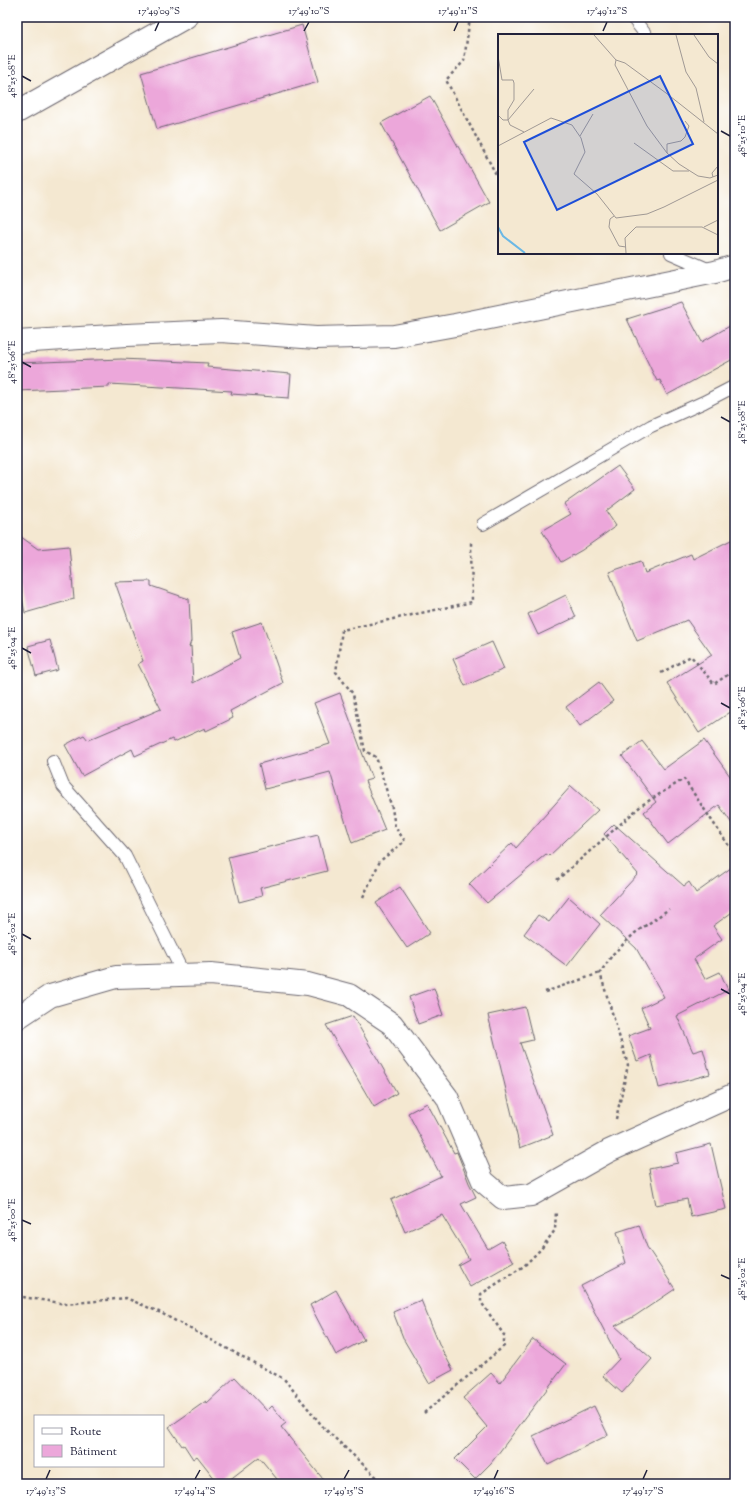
<svg xmlns="http://www.w3.org/2000/svg" width="752" height="1501" viewBox="0 0 752 1501" font-family="'Sorts Mill Goudy',serif">
	<style>
		.building { fill: #eca7da }
		.lines { fill: none; stroke-linecap: round; stroke-linejoin: round }
		.lane-casing { stroke: #6c6770; stroke-width: 14 }
		.street-casing { stroke: #6c6770; stroke-width: 24 }
		.path { stroke: #6c6770; stroke-width: 2.5; stroke-dasharray: 3 3; stroke-linecap: butt }
		.lane { stroke: #fff; stroke-width: 12 }
		.street { stroke: #fff; stroke-width: 22 }
		.ticks { fill: none; stroke: #22223b; stroke-width: 1.5 }
		.inset-river { fill: none; stroke: #6bb8e5; stroke-width: 2 }
		.inset-road { fill: none; stroke: #a09995; stroke-width: 1 }
		.view { fill: #1d4ed8; fill-opacity: 0.15; stroke: #1d4ed8; stroke-width: 2 }
		.inset-edge { fill: none; stroke: #22223b; stroke-width: 2 }
		.neatline { fill: none; stroke: #22223b; stroke-width: 1.5 }
		.ticks-label { font-size: 10px; text-anchor: middle; fill: #22223b }
	</style>
	<rect width="100%" height="100%" fill="#fff"/>
	<filter id="ink" filterUnits="userSpaceOnUse"><feTurbulence type="fractalNoise" baseFrequency=".025" numOctaves="2"/><feDisplacementMap in="SourceGraphic" scale="8" xChannelSelector="R" yChannelSelector="G"/><feConvolveMatrix kernelMatrix="1 2 1 2 8 2 1 2 1" color-interpolation-filters="sRGB"/></filter>
	<filter id="wash" filterUnits="userSpaceOnUse"><feTurbulence type="fractalNoise" baseFrequency=".012" numOctaves="4" result="noise"/><feDisplacementMap in="SourceGraphic" scale="16" xChannelSelector="R" yChannelSelector="G"/><feGaussianBlur stdDeviation="0.9" result="paint"/><feColorMatrix in="noise" values="0 0 0 0 0 0 0 0 0 0 0 0 0 0 0 0 0 1.4 0 .05"/><feComposite in="paint" operator="in"/></filter>
	<g filter="url(#wash)">
		<rect width="100%" height="100%" fill="#f4e8d1"/>
		<g id="blocks">
			<g class="building">
				<polygon points="302,25 318,82 157,129 141,73"/>
				<polygon points="430,96 489,202 440,230 381,123"/>
				<polygon points="681,302 702,342 735,323 735,358 667,395 660,380 657,381 651,369 627,319"/>
				<polygon points="121,359 208,363 207,367 291,374 289,398 231,394 232,391 109,384 109,387 17,391 17,363"/>
				<polygon points="618,466 635,489 606,511 616,526 582,550 561,562 542,531 571,514 564,504"/>
				<polygon points="17,534 38,549 69,546 74,599 25,613 20,587 17,588"/>
				<polygon points="735,538 735,709 699,733 667,683 712,655 687,620 637,641 609,572 641,561 645,573 691,554 693,559"/>
				<polygon points="151,581 151,586 189,599 191,641 189,647 191,646 193,683 240,658 232,632 262,622 283,683 230,711 233,718 206,731 205,728 174,742 172,739 135,756 132,749 82,776 65,745 84,735 88,740 161,709 138,664 143,661 115,582"/>
				<polygon points="566,595 576,617 538,635 528,614"/>
				<polygon points="50,640 58,670 36,676 28,646"/>
				<polygon points="492,642 504,669 465,686 453,659"/>
				<polygon points="599,682 613,701 580,726 566,707"/>
				<polygon points="340,693 372,779 365,781 385,830 352,843 330,772 265,789 259,764 330,744 314,703"/>
				<polygon points="704,740 735,783 735,828 719,805 668,844 644,812 656,802 622,756 642,741 664,769"/>
				<polygon points="571,786 598,810 549,856 546,854 487,903 469,884 512,843 516,848"/>
				<polygon points="614,824 684,886 689,882 696,893 735,865 735,910 713,926 722,939 694,959 705,979 720,972 728,990 677,1016 693,1052 703,1049 710,1074 659,1088 651,1055 637,1061 628,1036 650,1028 641,1008 664,997 636,948 600,915 638,874 604,834"/>
				<polygon points="318,835 327,871 260,888 262,896 239,902 228,857"/>
				<polygon points="400,887 430,933 407,948 376,903"/>
				<polygon points="569,897 600,924 567,966 524,934 538,915 549,922"/>
				<polygon points="434,988 443,1015 418,1024 409,997"/>
				<polygon points="525,1007 533,1040 520,1043 553,1135 520,1148 488,1015"/>
				<polygon points="353,1016 397,1093 374,1107 326,1025"/>
				<polygon points="427,1103 454,1153 457,1152 469,1183 476,1197 461,1204 488,1249 502,1241 514,1262 470,1287 458,1265 469,1259 442,1215 405,1232 391,1200 441,1176 408,1113"/>
				<polygon points="711,1144 726,1209 691,1217 687,1199 656,1205 649,1169 678,1163 676,1153"/>
				<polygon points="639,1225 647,1247 675,1289 635,1316 615,1326 652,1359 622,1393 603,1376 619,1359 581,1286 626,1263 617,1232"/>
				<polygon points="336,1290 364,1340 336,1355 310,1305"/>
				<polygon points="421,1300 440,1346 453,1370 429,1383 404,1340 393,1312"/>
				<polygon points="533,1339 566,1364 491,1463 475,1479 455,1459 487,1427 463,1398 491,1373 500,1383"/>
				<polygon points="235,1377 267,1411 272,1406 286,1423 281,1427 327,1484 281,1484 259,1457 224,1484 219,1484 197,1456 193,1459 184,1445 182,1446 169,1427 206,1401 207,1403"/>
				<polygon points="594,1406 608,1435 548,1465 533,1436"/>
			</g>
		</g>
	</g>
	<g filter="url(#ink)">
		<use href="#blocks" fill-opacity="0" stroke="#6c6770" stroke-width="1"/>
		<g class="lines">
			<g class="lane-casing">
				<g id="lane">
					<polyline points="632,17 646,35"/>
					<polyline points="671,253 712,271"/>
					<polyline points="483,524 651,426 704,402 735,386"/>
					<polyline points="53,761 63,786 125,856 184,975"/>
				</g>
			</g>
			<g class="street-casing">
				<g id="street">
					<polyline points="17,112 186,17"/>
					<polyline points="17,342 127,335 221,331 316,338 394,336 455,325 715,272 735,266"/>
					<polyline points="17,1018 50,996 116,977 211,974 308,984 349,995 392,1024 447,1097 483,1181 503,1198 531,1195 609,1151 735,1094"/>
				</g>
			</g>
			<g class="path">
				<polyline points="470,17 464,61 446,80 499,180"/>
				<polyline points="661,673 691,656 714,684 735,670"/>
				<polyline points="557,880 642,805 684,779 735,855"/>
				<polyline points="363,897 380,861 405,841 395,827 392,808 376,757 365,751 353,694 336,672 342,630 472,602 471,543 472,541"/>
				<polyline points="545,992 600,973"/>
				<polyline points="616,1119 628,1065 600,973 613,954 635,933 669,909"/>
				<polyline points="17,1296 66,1304 126,1298 159,1312 284,1379 324,1428 384,1484"/>
				<polyline points="424,1413 504,1346 504,1335 481,1302 481,1294 524,1266 541,1249 555,1230 556,1211"/>
			</g>
			<use href="#lane" class="lane"/>
			<use href="#street" class="street"/>
		</g>
	</g>
	<path class="ticks" d="M155 31 159 22M304 31 309 22M454 31 458 22M603 31 607 22M22 76 31 81M721 131 730 136M22 362 31 367M721 417 730 422M22 648 31 653M721 703 730 708M22 934 31 939M721 989 730 994M22 1220 31 1224M721 1275 730 1279M46 1479 50 1470M195 1479 200 1470M344 1479 349 1470M494 1479 498 1470M643 1479 647 1470"/>
	<g transform="translate(498 34)">
		<rect width="220" height="220" fill="#f4e8d1"/>
		<path class="inset-river" d="M0 193 5 202 27 219"/>
		<path class="inset-road" d="M96 1 118 26 127 29 168 59 220 100M178 1 188 38 198 54 206 88M196 1 211 23 220 30M0 22 4 46H15L16 49V66L10 76V86H5L0 81M118 26 117 31 149 92 169 119 181 130 200 142 212 144 220 141M26 98 12 91 10 86 36 55M82 102 95 80M136 109 175 137H191M0 112 53 84 74 91 83 104 87 118 76 140 99 160 118 184 149 180 166 173 220 146M169 119V110L183 107 187 103 191 92 187 87M215 143 214 139 220 132M116 182 112 185 111 193 121 212 128 213M206 193 220 186M128 219 127 204 138 193H204L220 201"/>
		<path class="view" d="M162 42 195 110 59 176 26 108Z"/>
		<rect width="220" height="220" class="inset-edge"/>
	</g>
	<rect width="752" height="1501" fill="none" stroke="#fff" stroke-width="44"/>
	<rect x="34" y="1415" width="130" height="52" fill="#ffffff" stroke="#a7a7b1"/>
	<rect x="42" y="1428" width="20" height="6" fill="#ffffff" stroke="#a7a7b1"/>
	<text x="70" y="1435" font-size="12" fill="#22223b">Route</text>
	<rect x="42" y="1445" width="20" height="12" fill="#eca7da" stroke="#a7a7b1"/>
	<text x="70" y="1455" font-size="12" fill="#22223b">Bâtiment</text>
	<rect x="22" y="22" width="708" height="1457" class="neatline"/>
	<g class="ticks-label">
		<text x="159" y="14">17°49'09"S</text>
		<text x="309" y="14">17°49'10"S</text>
		<text x="458" y="14">17°49'11"S</text>
		<text x="607" y="14">17°49'12"S</text>
		<text transform="translate(11 76) rotate(-90)" y="4">48°25'08"E</text>
		<text transform="translate(741 136) rotate(-90)" y="4">48°25'10"E</text>
		<text transform="translate(11 362) rotate(-90)" y="4">48°25'06"E</text>
		<text transform="translate(741 422) rotate(-90)" y="4">48°25'08"E</text>
		<text transform="translate(11 648) rotate(-90)" y="4">48°25'04"E</text>
		<text transform="translate(741 708) rotate(-90)" y="4">48°25'06"E</text>
		<text transform="translate(11 934) rotate(-90)" y="4">48°25'02"E</text>
		<text transform="translate(741 994) rotate(-90)" y="4">48°25'04"E</text>
		<text transform="translate(11 1220) rotate(-90)" y="4">48°25'00"E</text>
		<text transform="translate(741 1279) rotate(-90)" y="4">48°25'02"E</text>
		<text x="46" y="1494">17°49'13"S</text>
		<text x="195" y="1494">17°49'14"S</text>
		<text x="344" y="1494">17°49'15"S</text>
		<text x="494" y="1494">17°49'16"S</text>
		<text x="643" y="1494">17°49'17"S</text>
	</g>
</svg>
